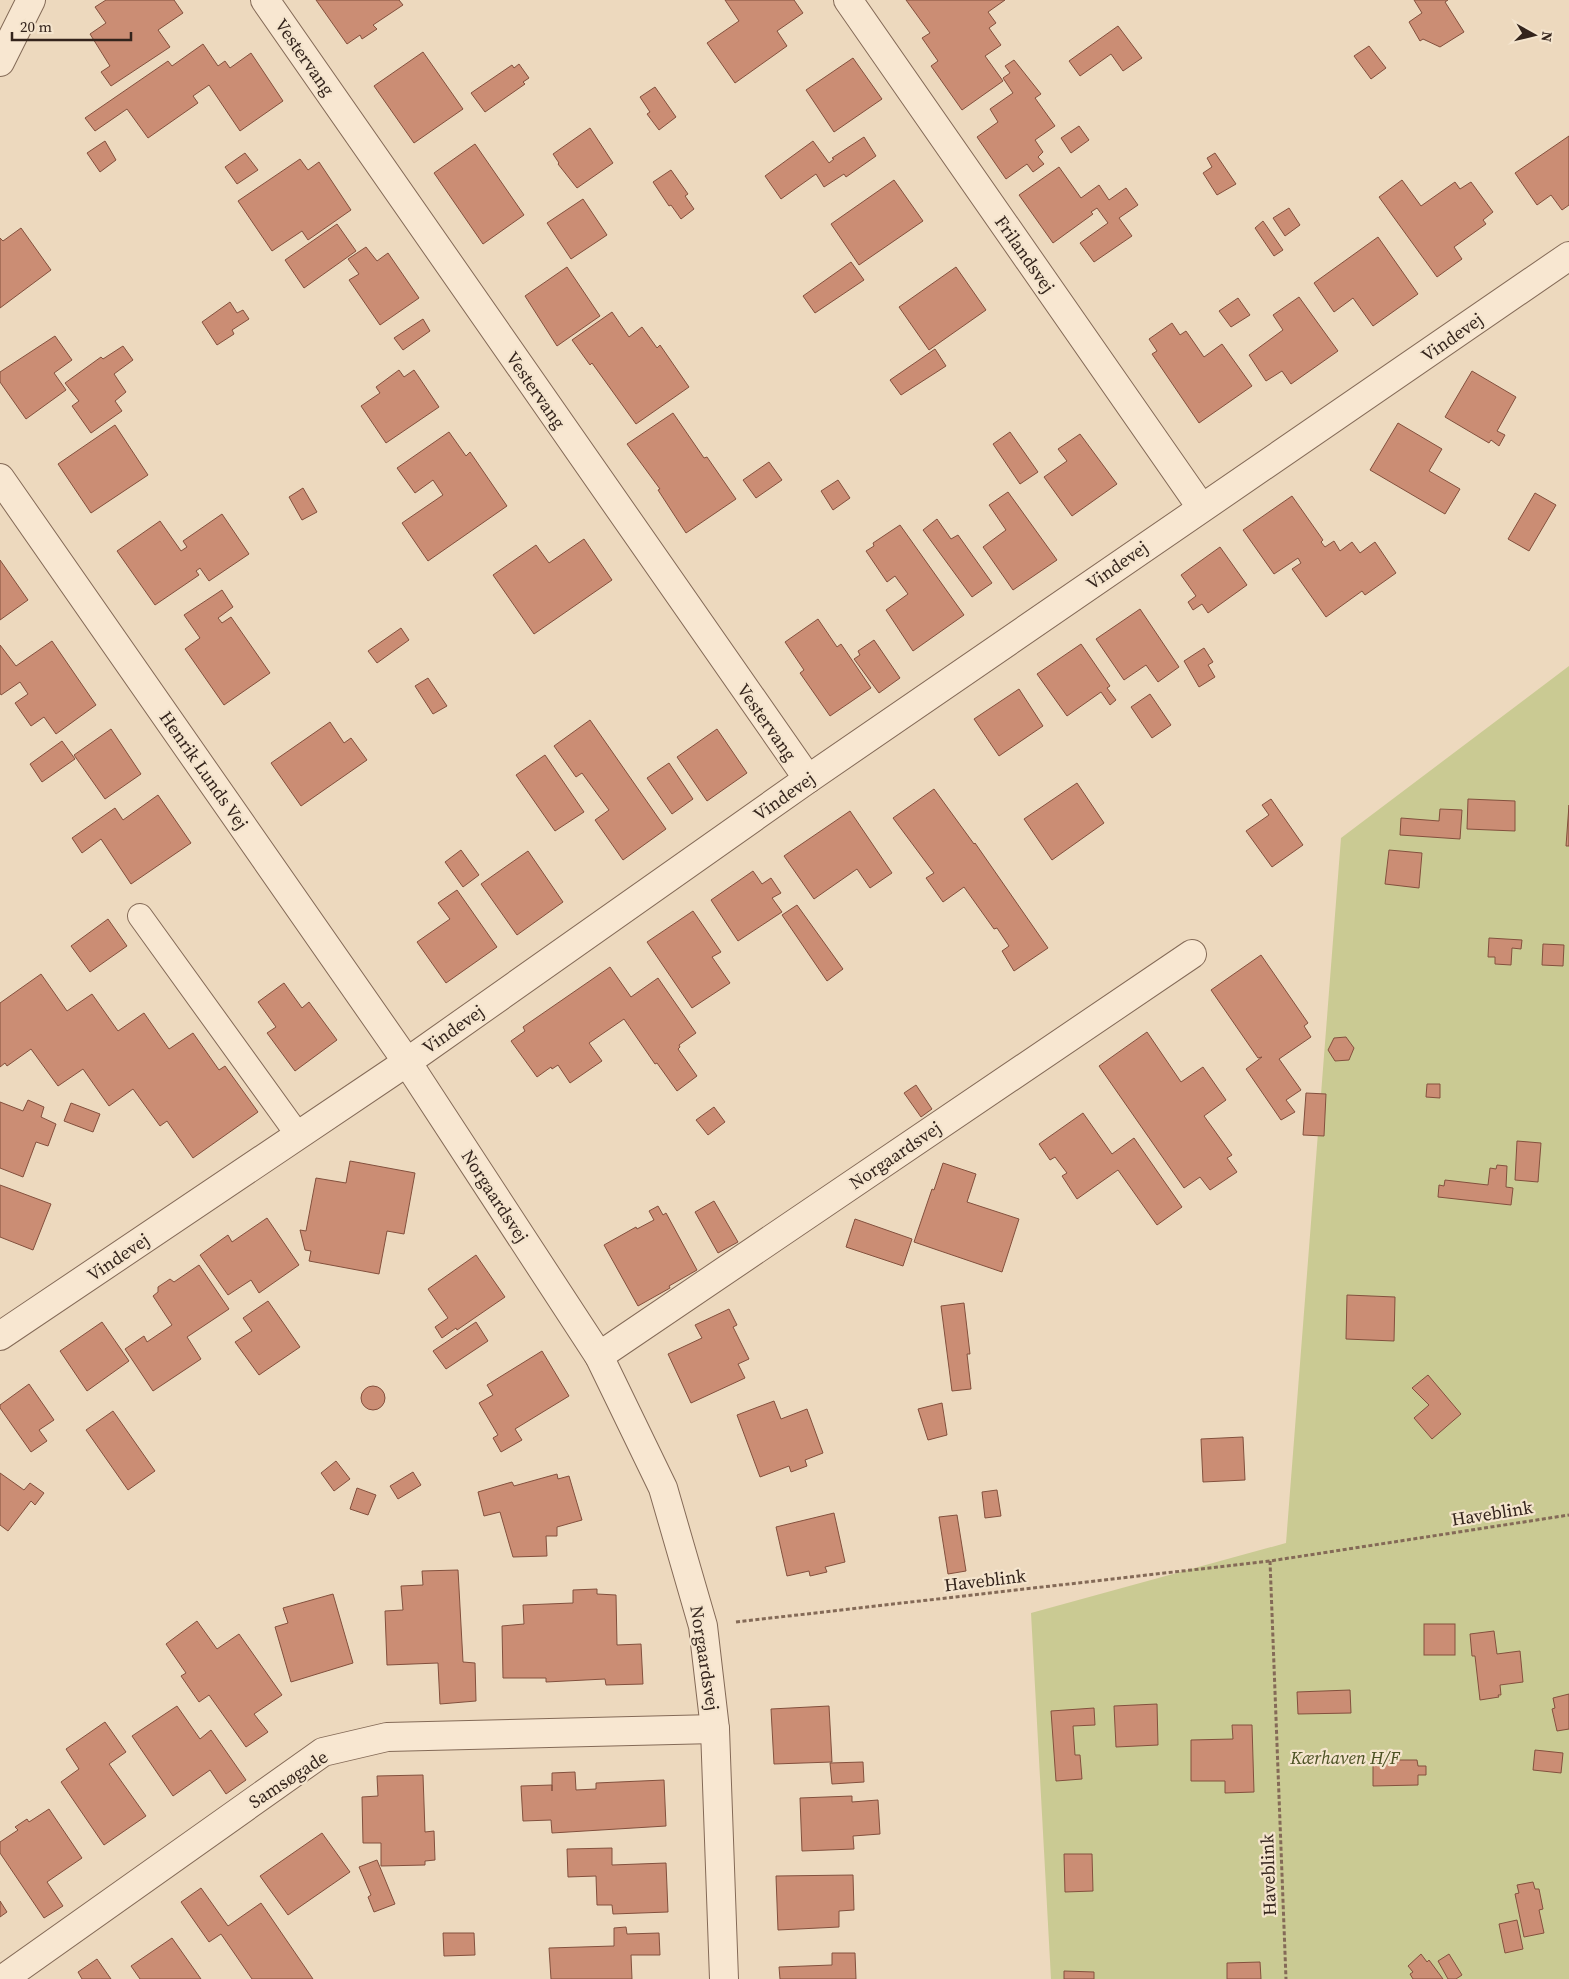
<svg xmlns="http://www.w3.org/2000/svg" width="1569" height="1979" viewBox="0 0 1569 1979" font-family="'Source Serif 4',serif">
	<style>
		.green { fill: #caca93 }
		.building { fill: #cb8d74; stroke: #83503d }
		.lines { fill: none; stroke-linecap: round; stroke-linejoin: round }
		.service-casing { stroke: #846a57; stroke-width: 26 }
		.minor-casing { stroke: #846a57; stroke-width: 30 }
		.tertiary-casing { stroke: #846a57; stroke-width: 30 }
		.path { stroke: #846a57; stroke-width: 3; stroke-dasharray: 4 2.5; stroke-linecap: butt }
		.service { stroke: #f8e7d1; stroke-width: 24 }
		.minor { stroke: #f8e7d1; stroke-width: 28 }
		.tertiary { stroke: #f8e7d1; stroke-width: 28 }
		.labels { text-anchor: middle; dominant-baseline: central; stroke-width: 4.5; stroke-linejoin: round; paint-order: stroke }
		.street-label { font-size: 18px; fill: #34241c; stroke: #f4e4cd }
		.park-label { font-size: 18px; font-style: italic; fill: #4a5022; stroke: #f4e4cd }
	</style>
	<rect width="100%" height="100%" fill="#edd9be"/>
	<polygon class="green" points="1569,666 1569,1979 1051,1979 1031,1613 1286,1543 1341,838"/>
	<g class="building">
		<polygon points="106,0 174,0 183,13 158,30 170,47 111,86 101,72 110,66 90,34 106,23 95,7"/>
		<polygon points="316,0 399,0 403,5 373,25 377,29 362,39 360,35 347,44"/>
		<polygon points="725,0 794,0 803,13 777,31 787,46 735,83 707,43 739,21"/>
		<polygon points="906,0 1005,0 988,12 996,23 989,28 1001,45 985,56 1003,81 962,110 931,66 938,61 922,38 930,33"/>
		<polygon points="1414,0 1448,0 1445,2 1464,32 1440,47 1423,39 1420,41 1409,22 1422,13"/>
		<polygon points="1118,26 1142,58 1123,71 1111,54 1080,76 1069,61"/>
		<polygon points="203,44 218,66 225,61 230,68 251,53 283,101 240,131 209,85 193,96 198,103 148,138 127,109 95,131 85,118 168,61 172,66"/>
		<polygon points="1369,46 1386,68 1371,79 1354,56"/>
		<polygon points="423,52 463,109 414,143 374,86"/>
		<polygon points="853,58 882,99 834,132 806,90"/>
		<polygon points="1014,60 1041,94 1035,98 1055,126 1035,140 1043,152 1038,157 1044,164 1033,172 1027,164 1006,179 977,137 998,122 990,109 1013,93 1003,78 1010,73 1005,66"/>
		<polygon points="519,64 529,78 523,82 525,84 485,112 471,93 512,65 514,68"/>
		<polygon points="655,87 676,117 659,130 647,114 650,112 640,97"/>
		<polygon points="1079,126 1089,140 1071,153 1061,138"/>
		<polygon points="590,128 613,163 577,188 558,164 559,163 553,154"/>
		<polygon points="1569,136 1569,205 1562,210 1551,195 1537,205 1515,173"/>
		<polygon points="864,137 876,156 846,177 844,174 824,187 816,174 781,199 765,176 813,141 829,163 834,159 832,158"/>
		<polygon points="105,141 116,160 100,172 87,153"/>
		<polygon points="475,144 524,215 483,244 434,173"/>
		<polygon points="245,153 258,170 237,184 225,167"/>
		<polygon points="1215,153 1236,184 1217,195 1203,173 1212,167 1207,158"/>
		<polygon points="300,159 308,170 319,162 351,210 308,240 302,231 272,251 238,201"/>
		<polygon points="1059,167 1081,198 1099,185 1109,200 1126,188 1138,205 1119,218 1132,236 1094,262 1080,243 1108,223 1097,208 1091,212 1093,214 1053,243 1019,195"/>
		<polygon points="671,170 688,194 685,196 694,209 681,219 671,205 669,206 653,182"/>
		<polygon points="894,180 923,221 859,265 831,224"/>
		<polygon points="1402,180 1421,206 1455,182 1460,189 1471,182 1493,212 1483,220 1486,224 1454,247 1462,259 1437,277 1379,197"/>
		<polygon points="583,199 607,235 571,259 547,223"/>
		<polygon points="1289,208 1300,225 1285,236 1273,218"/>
		<polygon points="1263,221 1283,250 1274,256 1255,228"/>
		<polygon points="337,224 356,251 304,288 285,260"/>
		<polygon points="21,228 51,270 0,308 0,238 3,241"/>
		<polygon points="1378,237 1418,294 1373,326 1353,298 1334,312 1314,283"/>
		<polygon points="366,247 377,261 388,253 419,298 380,325 349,280 359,274 348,259"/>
		<polygon points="851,262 864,280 815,313 803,296"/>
		<polygon points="567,267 600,316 557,346 525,296"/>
		<polygon points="956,267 986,310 929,350 899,307"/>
		<polygon points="1299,297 1338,351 1291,384 1282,371 1266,381 1249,355 1283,330 1273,315"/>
		<polygon points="1238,298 1250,315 1231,327 1219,311"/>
		<polygon points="230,302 237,313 243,310 249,319 232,330 234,334 217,345 202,322"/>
		<polygon points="612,312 629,337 642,327 657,348 660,345 689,387 636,424 592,363 590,365 572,340"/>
		<polygon points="423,319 430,331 403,350 394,338"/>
		<polygon points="1172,323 1180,335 1186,331 1204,357 1222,344 1252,386 1199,423 1152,354 1157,351 1149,339"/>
		<polygon points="55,336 72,360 54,373 66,390 26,419 0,382 0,372"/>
		<polygon points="123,346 133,360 114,374 126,392 115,401 122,411 91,433 72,406 79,401 65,383 101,357 103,359"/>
		<polygon points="935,349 946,366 901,395 890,380"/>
		<polygon points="399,370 404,377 414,370 439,407 386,443 361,406 380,393 376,387"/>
		<polygon points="1472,371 1516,397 1497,431 1505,435 1499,446 1491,440 1489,443 1445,417"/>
		<polygon points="673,413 704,458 707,457 736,499 686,533 658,490 660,489 627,444"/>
		<polygon points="1398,423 1442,449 1429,471 1460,489 1445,514 1370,470"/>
		<polygon points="115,425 148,475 91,513 58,464"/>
		<polygon points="449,432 466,456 470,452 507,506 428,561 402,523 443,495 433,480 415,493 397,468"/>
		<polygon points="1010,432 1038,472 1020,484 993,444"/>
		<polygon points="1080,434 1117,484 1072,516 1044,477 1067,461 1058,449"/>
		<polygon points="769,462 782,480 756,498 743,480"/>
		<polygon points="838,480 850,498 833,510 821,491"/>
		<polygon points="303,488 317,512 302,520 289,497"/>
		<polygon points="1008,492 1057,560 1013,590 983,547 1006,530 989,505"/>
		<polygon points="1535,493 1556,505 1529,551 1508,539"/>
		<polygon points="1292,496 1323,540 1321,542 1325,547 1334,541 1340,551 1352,542 1360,553 1375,542 1396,573 1365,595 1362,591 1326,617 1292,569 1301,563 1298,558 1274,574 1243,530"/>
		<polygon points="222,514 249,554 209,581 200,568 196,571 199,575 155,605 117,551 160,521 181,551 187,547 183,541"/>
		<polygon points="937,519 951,539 958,535 992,583 972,597 923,530"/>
		<polygon points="900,525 964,615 913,651 886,610 908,594 895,576 887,582 866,551 874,546 873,543"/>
		<polygon points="584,539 612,580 534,634 493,575 536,545 549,563"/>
		<polygon points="1220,547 1247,585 1208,613 1202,604 1193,610 1188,602 1196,596 1181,575"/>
		<polygon points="0,560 28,600 0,620"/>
		<polygon points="222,590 233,607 218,618 222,623 231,617 270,673 224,705 185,649 200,638 184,615"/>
		<polygon points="1140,609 1179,667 1158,682 1146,665 1124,680 1096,639"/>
		<polygon points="818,619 837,647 841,644 871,688 830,716 800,673 804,670 785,642"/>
		<polygon points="401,628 409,640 377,663 368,651"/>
		<polygon points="874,640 900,678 879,693 854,659 860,655 858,651"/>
		<polygon points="52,641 96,705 56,734 44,717 31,726 15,703 28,694 20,682 1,695 0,693 0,645 16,666"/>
		<polygon points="1081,644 1110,686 1107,688 1116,700 1110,705 1101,692 1067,716 1037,674"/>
		<polygon points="1204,648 1213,662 1208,665 1215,677 1199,687 1184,661"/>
		<polygon points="428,678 447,706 433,714 415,686"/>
		<polygon points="1019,689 1043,726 999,756 974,719"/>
		<polygon points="1150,694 1171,725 1152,738 1131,707"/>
		<polygon points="590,720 666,829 623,860 595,820 609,810 582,773 576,777 554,746"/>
		<polygon points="330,722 344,743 351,738 367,760 301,806 271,763"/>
		<polygon points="111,729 141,774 105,799 74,755"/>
		<polygon points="717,729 747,773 707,801 677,757"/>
		<polygon points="62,741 75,759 42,782 30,764"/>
		<polygon points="545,755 584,812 555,831 516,775"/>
		<polygon points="669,763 693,799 672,814 647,778"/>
		<polygon points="1077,783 1104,823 1052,860 1024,819"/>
		<polygon points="934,789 974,844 975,843 1048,948 1014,971 1002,951 1009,946 997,928 994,929 964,887 943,902 926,878 934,873 893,818"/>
		<polygon points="158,795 191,843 131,884 101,839 82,853 72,838 115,808 123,820"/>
		<polygon points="1271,799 1303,845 1272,867 1246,831 1269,815 1262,805"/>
		<polygon points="1468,799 1515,801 1515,831 1467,829"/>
		<polygon points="1569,805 1569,846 1566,846"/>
		<polygon points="1440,809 1462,810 1460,839 1400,835 1401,818 1439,821"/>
		<polygon points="850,811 892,873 870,888 857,869 814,899 784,856"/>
		<polygon points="461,850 479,875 463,887 445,862"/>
		<polygon points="1389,850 1422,853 1419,888 1385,884"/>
		<polygon points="528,851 563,902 517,935 481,884"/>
		<polygon points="753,871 762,884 771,878 781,893 772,898 782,912 738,941 711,900"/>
		<polygon points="457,890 497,947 446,983 417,942 450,919 438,903"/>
		<polygon points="797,905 843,969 827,981 782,915"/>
		<polygon points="693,911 721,952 712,957 730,983 692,1008 647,942"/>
		<polygon points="108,919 127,946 90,972 71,946"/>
		<polygon points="1489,938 1522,940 1521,949 1512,948 1511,965 1495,964 1495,957 1488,957"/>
		<polygon points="1543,944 1564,945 1563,966 1542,965"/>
		<polygon points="1261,955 1308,1023 1304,1026 1311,1037 1279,1059 1301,1090 1286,1100 1295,1112 1281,1120 1246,1069 1262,1057 1258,1058 1211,990"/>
		<polygon points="610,967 631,997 658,978 696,1033 679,1045 680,1047 678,1049 697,1076 677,1091 657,1063 655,1064 624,1019 589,1043 602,1061 570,1083 558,1065 552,1069 551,1067 537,1077 511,1041 525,1031 523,1027"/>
		<polygon points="41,974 67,1011 92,994 118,1031 144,1013 169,1049 193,1033 219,1070 225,1066 258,1112 193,1158 167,1121 160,1126 133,1089 109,1106 83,1069 58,1086 31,1049 7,1066 5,1063 0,1067 0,1003"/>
		<polygon points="284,983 302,1008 309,1002 337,1040 295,1071 267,1033 276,1027 258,1002"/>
		<polygon points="1147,1032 1181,1082 1203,1067 1226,1100 1204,1116 1232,1155 1227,1158 1237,1172 1210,1190 1200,1177 1184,1188 1099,1066"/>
		<polygon points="1346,1037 1354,1048 1349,1060 1335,1061 1328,1050 1334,1038"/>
		<polygon points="1427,1084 1440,1084 1440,1098 1426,1097"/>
		<polygon points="916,1085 932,1109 921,1117 904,1093"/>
		<polygon points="1306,1093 1326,1094 1324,1136 1303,1135"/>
		<polygon points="28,1100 44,1107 41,1117 56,1124 48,1146 36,1142 23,1177 0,1168 0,1102 23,1111"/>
		<polygon points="71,1103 100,1114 93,1132 64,1121"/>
		<polygon points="714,1107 725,1122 708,1135 696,1120"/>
		<polygon points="1083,1113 1112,1154 1134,1138 1182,1207 1157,1225 1118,1170 1077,1199 1062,1176 1067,1173 1055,1157 1050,1160 1039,1144"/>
		<polygon points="1517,1141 1541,1143 1538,1182 1515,1180"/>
		<polygon points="350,1161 415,1173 404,1234 387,1231 379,1274 309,1261 311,1251 305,1250 300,1230 306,1231 316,1178 346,1183"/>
		<polygon points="943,1163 976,1174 967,1202 1019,1219 1002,1272 914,1242 932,1189 934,1190"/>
		<polygon points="1497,1165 1507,1166 1506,1187 1513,1188 1511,1205 1438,1197 1439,1185 1444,1186 1445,1180 1488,1185 1490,1168 1496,1169"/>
		<polygon points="0,1185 51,1204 33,1250 0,1237"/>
		<polygon points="714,1201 738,1242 718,1253 695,1212"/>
		<polygon points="658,1206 663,1215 666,1213 697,1270 669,1286 670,1288 638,1306 604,1245 636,1227 637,1229 654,1220 649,1211"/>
		<polygon points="267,1218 299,1265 259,1293 251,1280 228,1295 200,1255 228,1235 232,1242"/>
		<polygon points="855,1219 912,1239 903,1266 846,1247"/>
		<polygon points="476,1255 505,1297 457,1330 456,1328 442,1338 435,1327 448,1318 428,1289"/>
		<polygon points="199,1265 229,1309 187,1337 201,1359 153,1391 125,1349 144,1336 147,1342 172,1325 153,1296 158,1292 158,1287 170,1279 174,1282"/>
		<polygon points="1347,1295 1395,1297 1394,1341 1346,1339"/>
		<polygon points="268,1301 300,1347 259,1375 235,1342 252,1331 243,1318"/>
		<polygon points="964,1303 970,1354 967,1354 971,1389 952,1391 941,1306"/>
		<polygon points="729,1309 737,1325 733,1327 749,1359 738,1364 745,1378 691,1403 668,1354 702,1338 695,1325"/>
		<polygon points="102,1322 129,1361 87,1391 60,1351"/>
		<polygon points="476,1322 488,1341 446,1369 433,1351"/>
		<polygon points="542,1351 569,1396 515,1429 522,1440 501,1452 493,1438 498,1435 479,1403 493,1395 487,1385"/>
		<polygon points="1428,1375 1461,1414 1432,1439 1414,1418 1429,1405 1412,1388"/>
		<polygon points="29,1384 54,1420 39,1430 47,1441 31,1452 0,1408 0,1405"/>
		<circle cx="373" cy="1398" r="12"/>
		<polygon points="774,1401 781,1419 807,1409 823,1453 805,1460 807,1466 791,1472 789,1466 760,1477 737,1415"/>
		<polygon points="942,1403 947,1435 928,1440 918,1409"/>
		<polygon points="113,1411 155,1471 128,1490 86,1430"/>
		<polygon points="1243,1437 1245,1480 1203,1482 1201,1439"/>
		<polygon points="336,1461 350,1479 334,1491 321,1473"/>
		<polygon points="413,1472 421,1485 398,1499 390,1486"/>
		<polygon points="0,1473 24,1490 30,1483 44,1493 35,1505 31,1501 8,1531 0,1525"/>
		<polygon points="557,1474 558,1479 569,1476 582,1520 557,1527 557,1536 546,1536 547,1556 513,1557 500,1512 484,1516 478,1492 512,1482 514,1486"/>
		<polygon points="357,1488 376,1495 368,1515 350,1509"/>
		<polygon points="997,1490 1001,1516 985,1518 982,1492"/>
		<polygon points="834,1513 845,1562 825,1567 827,1572 810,1576 809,1571 787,1576 776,1527"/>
		<polygon points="957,1515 966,1571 948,1574 939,1517"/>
		<polygon points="458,1570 463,1662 475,1663 476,1701 440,1704 438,1663 387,1665 385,1611 403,1610 401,1586 423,1585 422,1571"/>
		<polygon points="597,1589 597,1594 616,1595 617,1645 641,1644 643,1684 606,1685 605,1679 546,1682 546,1678 503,1678 502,1626 524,1624 523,1605 573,1603 573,1590"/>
		<polygon points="333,1594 353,1663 291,1682 275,1627 288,1623 283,1608"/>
		<polygon points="197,1621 217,1649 239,1634 282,1695 254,1714 268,1732 246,1747 209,1695 199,1702 181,1676 186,1673 166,1644"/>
		<rect x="1424" y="1624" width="31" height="31"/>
		<polygon points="1494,1631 1497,1654 1520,1651 1523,1682 1500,1685 1501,1695 1498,1695 1499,1697 1480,1700 1475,1656 1472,1656 1470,1634"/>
		<polygon points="1350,1690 1351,1713 1298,1714 1297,1692"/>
		<polygon points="1569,1694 1569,1729 1557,1731 1552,1709 1555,1708 1553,1698"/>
		<polygon points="1157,1704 1158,1745 1116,1747 1114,1706"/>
		<polygon points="177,1706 200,1739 211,1730 246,1780 226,1794 210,1770 173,1796 132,1736"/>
		<polygon points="829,1706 832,1762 774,1764 771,1709"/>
		<polygon points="1094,1708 1095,1725 1073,1726 1075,1755 1080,1755 1082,1779 1056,1781 1051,1711"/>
		<polygon points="105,1722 126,1752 109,1764 146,1816 104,1845 61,1782 79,1769 66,1749"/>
		<polygon points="1232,1725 1252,1725 1254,1792 1225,1793 1225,1781 1191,1781 1191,1740 1233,1739"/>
		<polygon points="1535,1750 1563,1753 1561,1773 1533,1770"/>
		<polygon points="1373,1760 1417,1760 1418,1766 1426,1766 1426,1775 1418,1775 1418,1785 1373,1786"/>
		<polygon points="863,1762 864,1782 832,1784 830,1763"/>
		<polygon points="575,1772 576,1790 596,1789 596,1783 664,1780 666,1826 552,1833 551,1820 523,1821 521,1786 552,1785 552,1791 552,1773"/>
		<polygon points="423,1775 425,1832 434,1831 435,1860 425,1861 425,1865 381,1866 381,1843 363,1843 362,1797 378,1796 377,1776"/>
		<polygon points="852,1796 852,1802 878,1800 880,1834 853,1836 854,1849 802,1851 800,1798"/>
		<polygon points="49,1809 82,1858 47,1882 63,1906 44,1918 0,1853 0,1842 18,1830 15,1827 27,1819 29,1822"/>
		<polygon points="322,1833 350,1872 288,1915 260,1876"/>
		<polygon points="612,1848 612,1865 666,1863 668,1912 613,1914 612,1905 597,1905 596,1876 568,1877 567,1849"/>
		<polygon points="1064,1854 1092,1854 1093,1891 1065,1892"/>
		<polygon points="377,1860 395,1904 374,1912 368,1897 371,1895 359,1867"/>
		<polygon points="853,1875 854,1910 839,1911 839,1927 778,1930 776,1876"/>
		<polygon points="1533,1882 1535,1889 1539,1889 1543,1909 1539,1910 1544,1933 1524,1937 1515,1894 1519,1893 1517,1885"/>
		<polygon points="201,1888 228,1926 261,1903 313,1979 252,1979 221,1934 209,1942 181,1902"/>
		<polygon points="0,1901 7,1912 0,1917"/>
		<polygon points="1517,1920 1523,1949 1505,1953 1499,1924"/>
		<polygon points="626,1927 627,1934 659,1933 660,1955 631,1955 632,1979 551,1979 549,1948 614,1946 614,1928"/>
		<polygon points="443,1933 474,1933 475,1955 444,1956"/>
		<polygon points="172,1938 201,1979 140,1979 131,1966"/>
		<polygon points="832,1953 855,1953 856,1979 780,1979 779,1967 832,1965"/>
		<polygon points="1421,1954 1427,1962 1429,1960 1443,1979 1413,1979 1410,1974 1413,1972 1408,1966"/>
		<polygon points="1449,1954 1462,1975 1456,1979 1448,1979 1438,1961"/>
		<polygon points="97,1959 111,1979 82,1979 78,1972"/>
		<polygon points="1260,1962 1261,1979 1227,1979 1227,1963"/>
		<polygon points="1064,1971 1094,1972 1094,1979 1064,1979"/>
	</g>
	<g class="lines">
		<g class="service-casing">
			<polyline id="service" points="140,916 298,1135"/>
		</g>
		<g class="minor-casing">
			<g id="minor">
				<polyline points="265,0 808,779"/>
				<polyline points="848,0 1201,507"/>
				<polyline points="0,62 31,0"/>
				<polyline points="0,478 407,1062 599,1356 663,1488 703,1626 715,1729 724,1979"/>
				<polyline points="599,1356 1192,954"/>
				<polyline points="3,1979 323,1752 387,1737 715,1729"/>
			</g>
		</g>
		<g class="tertiary-casing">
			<polyline id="tertiary" points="0,1336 407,1062 808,779 1569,256"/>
		</g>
		<g class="path">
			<polyline points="1270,1561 1286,1979"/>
			<polyline points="736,1622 1270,1561 1569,1515"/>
		</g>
		<use href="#service" class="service"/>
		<use href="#minor" class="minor"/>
		<use href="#tertiary" class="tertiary"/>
	</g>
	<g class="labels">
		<g class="street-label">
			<text transform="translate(305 57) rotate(55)">Vestervang</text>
			<text transform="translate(1025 254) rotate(55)">Frilandsvej</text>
			<text transform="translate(1452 337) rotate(-35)">Vindevej</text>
			<text transform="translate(536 390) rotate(55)">Vestervang</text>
			<text transform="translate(1117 565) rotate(-35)">Vindevej</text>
			<text transform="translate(767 722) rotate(55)">Vestervang</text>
			<text transform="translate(204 770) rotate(55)">Henrik Lunds Vej</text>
			<text transform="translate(784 796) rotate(-35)">Vindevej</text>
			<text transform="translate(453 1029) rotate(-35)">Vindevej</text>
			<text transform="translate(895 1155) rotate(-34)">Norgaardsvej</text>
			<text transform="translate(495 1196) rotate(57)">Norgaardsvej</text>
			<text transform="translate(118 1257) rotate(-34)">Vindevej</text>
			<text transform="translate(1492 1513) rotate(-9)">Haveblink</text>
			<text transform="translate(985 1580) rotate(-7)">Haveblink</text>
			<text transform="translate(705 1658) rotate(81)">Norgaardsvej</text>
			<text transform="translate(288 1779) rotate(-33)">Samsøgade</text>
			<text transform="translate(1268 1875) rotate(-92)">Haveblink</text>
		</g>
		<g class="park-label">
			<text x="1345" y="1757">Kærhaven H/F</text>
		</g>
	</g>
	<g transform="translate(1534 35) rotate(98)" stroke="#f4e4cd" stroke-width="4" paint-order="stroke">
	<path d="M0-4L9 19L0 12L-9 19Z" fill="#34241c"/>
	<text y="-8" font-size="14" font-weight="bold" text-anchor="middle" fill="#34241c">N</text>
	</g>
	<path d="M12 32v8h119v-8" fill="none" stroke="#34241c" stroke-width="2.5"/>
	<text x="20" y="32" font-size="15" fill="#34241c" stroke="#f4e4cd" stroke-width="4" paint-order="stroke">20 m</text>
</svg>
